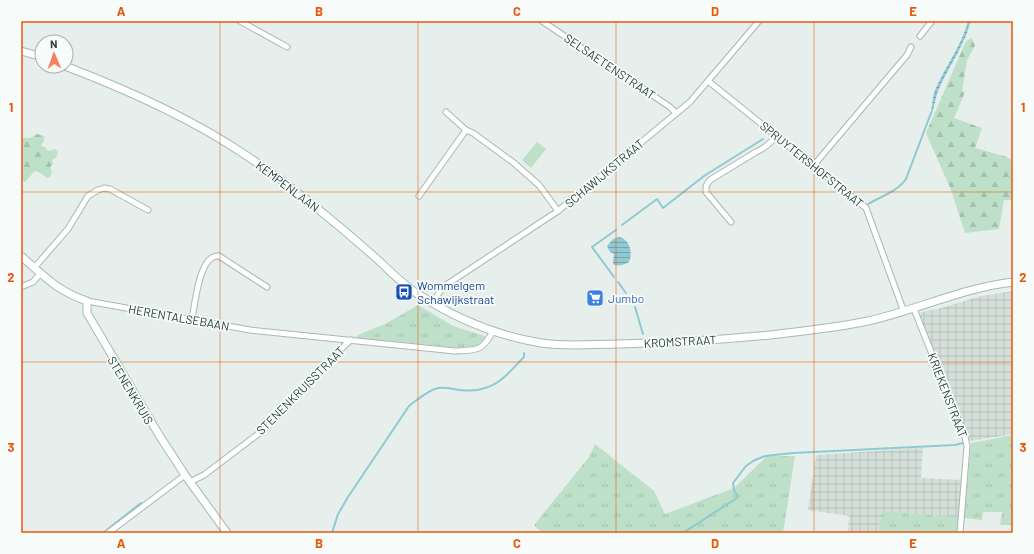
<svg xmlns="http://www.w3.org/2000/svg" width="1034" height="554" viewBox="0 0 1034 554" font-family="Barlow,sans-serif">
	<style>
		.industrial { fill: url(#industrial-grid) }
		.grass { fill: url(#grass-tufts) }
		.forest { fill: url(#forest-firs) }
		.pitch { fill: #bfe0c8 }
		.water { fill: url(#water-rules) }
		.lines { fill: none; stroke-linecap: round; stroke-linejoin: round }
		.stream { stroke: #8ec9d4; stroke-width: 2 }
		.street-casing { stroke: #a8b8b2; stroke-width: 7 }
		.secondary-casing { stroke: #a4bbb3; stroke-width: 9 }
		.street { stroke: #fff; stroke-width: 5 }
		.secondary { stroke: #fff; stroke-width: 7 }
		.grid { fill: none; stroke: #e8590c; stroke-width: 1; stroke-opacity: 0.55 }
		.labels { text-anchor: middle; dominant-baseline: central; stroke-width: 3.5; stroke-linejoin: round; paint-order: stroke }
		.street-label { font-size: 12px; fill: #24423a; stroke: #f7fbf9 }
		.transit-label { font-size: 12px; fill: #164399; stroke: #f7fbf9; text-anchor: start }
		.shop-label { font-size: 12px; fill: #366cbe; stroke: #f7fbf9; text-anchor: start }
		.neatline { fill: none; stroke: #e8590c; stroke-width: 1.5 }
		.grid-label { font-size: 13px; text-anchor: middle; font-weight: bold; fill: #e8590c }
	</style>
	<defs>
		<pattern id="industrial-grid" width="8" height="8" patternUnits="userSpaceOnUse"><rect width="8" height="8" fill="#d4dfda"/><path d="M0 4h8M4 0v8" fill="none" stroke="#b6c1bc"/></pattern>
		<pattern id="grass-tufts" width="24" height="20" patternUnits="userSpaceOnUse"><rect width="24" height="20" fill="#bfe0c8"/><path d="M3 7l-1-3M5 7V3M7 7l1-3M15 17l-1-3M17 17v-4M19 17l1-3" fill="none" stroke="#a4c1ad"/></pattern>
		<pattern id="forest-firs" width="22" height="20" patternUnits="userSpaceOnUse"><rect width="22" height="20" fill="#bfe0c8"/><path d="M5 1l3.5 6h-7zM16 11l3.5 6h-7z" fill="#a4c1ad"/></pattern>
		<pattern id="water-rules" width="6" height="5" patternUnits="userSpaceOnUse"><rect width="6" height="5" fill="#8ec9d4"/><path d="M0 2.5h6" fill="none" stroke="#74a5ad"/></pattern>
	</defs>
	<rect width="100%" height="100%" fill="#e6efeb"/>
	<g class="industrial">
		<polygon points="1013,291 1013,434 970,441 918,316 919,313 930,310 938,309 981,296"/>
		<polygon points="923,448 921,478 963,480 962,518 882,511 878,533 848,533 849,516 808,510 816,455"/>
	</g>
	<g class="grass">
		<polygon points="418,305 453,326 485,336 485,339 475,347 452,347 356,338 358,335 385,324"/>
		<polygon points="1013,435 1013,525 1000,525 1002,512 983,512 982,520 964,518 971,443"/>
		<polygon points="595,444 654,491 665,514 734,488 767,456 795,456 783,533 542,533 534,525 589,457"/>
		<polygon points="882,511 959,517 957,533 878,533"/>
	</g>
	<g class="forest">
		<polygon points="972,38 975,46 967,60 962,91 965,92 954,118 982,128 975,148 1004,156 1013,160 1013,200 1004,200 999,229 965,233 951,190 926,133 966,41"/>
		<path d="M37 134 44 136V140L41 146 45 147 48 151 55 149 58 152 56 158 53 159 52 161 53 164 50 167 52 172 51 176 48 178C43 176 41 172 35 171L25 182 21 180V138H30Z"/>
	</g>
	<polygon class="pitch" points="537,142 546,149 531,168 522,160"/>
	<g class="water">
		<path d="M968 21H971C968 28 967 35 963 42 956 58 946 72 939 89 935 97 935 107 931 115H930C933 106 932 96 936 88 946 65 962 45 968 21Z"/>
		<path d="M619 237C630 239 633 253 629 262 624 265 620 266 614 265L613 263 614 254 610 252 607 246 613 239Z"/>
	</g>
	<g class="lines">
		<g class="stream">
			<path d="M868 204C880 197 898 191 906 179L931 113"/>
			<polyline points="622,225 657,199 663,208 704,176 763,139"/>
			<polyline points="614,277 592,247 616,230"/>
			<polyline points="618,282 626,293"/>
			<polyline points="635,307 643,334"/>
			<polyline points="103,533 141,503"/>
			<path d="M332 533 338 514 348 497 409 406C417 400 428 390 438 388 446 387 453 389 460 390 468 391 477 391 485 388 501 384 512 369 524 357V353"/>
			<polyline points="683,533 737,498 738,497 734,490 733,483 746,466 753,461 765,456 793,453 955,445 963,443"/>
		</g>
		<g class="street-casing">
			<g id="street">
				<polyline points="240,21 287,47"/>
				<polyline points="542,21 670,107 676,113"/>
				<polyline points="920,36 932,21"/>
				<polyline points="708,81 866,208 904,312"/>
				<polyline points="446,112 466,130 473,133 514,163 539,185 558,211"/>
				<polyline points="814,165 907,55 911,47"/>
				<polyline points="419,196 466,130"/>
				<path d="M731 222 706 192V186L710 180 756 152C765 148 770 144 776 136"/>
				<polyline points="34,268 68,229 88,196 98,190 104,188 110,189 148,210"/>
				<polyline points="21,287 33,282 40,274"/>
				<path d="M87 301 250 330 455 351C477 350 482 352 493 331"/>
				<polyline points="432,303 443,287 558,211 690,102 759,21"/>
				<polyline points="914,309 965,437 967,446 960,533"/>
				<path d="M192 319C195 305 199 254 219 256L267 287"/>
				<polyline points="190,482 204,475 266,428 345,345 351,340"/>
				<polyline points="108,533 185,475"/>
			</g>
		</g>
		<g class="secondary-casing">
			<g id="secondary">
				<polyline points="21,51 42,57"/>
				<path d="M65 66C128 90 191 118 247 156 271 172 295 190 318 209 338 225 358 242 377 259 391 272 404 286 421 296 457 319 499 336 541 343 567 347 593 344 619 344 669 343 720 340 770 335 802 331 835 328 868 321 917 310 962 288 1013 282"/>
				<path d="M21 256C44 276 57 291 87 301V313L159 435 185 475 227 533"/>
			</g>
		</g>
		<use href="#street" class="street"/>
		<use href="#secondary" class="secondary"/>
	</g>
	<path class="grid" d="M220 21V533M418 21V533M616 21V533M814 21V533M21 192H1013M21 362H1013"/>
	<defs>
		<g id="bus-square" transform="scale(0.9)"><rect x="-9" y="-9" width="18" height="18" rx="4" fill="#1a4fb4" stroke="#f7fbf9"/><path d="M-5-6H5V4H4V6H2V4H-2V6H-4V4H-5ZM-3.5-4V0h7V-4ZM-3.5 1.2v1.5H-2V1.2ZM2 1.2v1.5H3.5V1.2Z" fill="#fff"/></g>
		<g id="supermarket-square" transform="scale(0.9)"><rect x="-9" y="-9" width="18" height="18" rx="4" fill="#3f7fe0" stroke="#f7fbf9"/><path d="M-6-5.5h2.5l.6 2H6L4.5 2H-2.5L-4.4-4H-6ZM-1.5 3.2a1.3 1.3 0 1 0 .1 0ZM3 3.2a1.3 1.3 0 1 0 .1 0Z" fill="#fff"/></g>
	</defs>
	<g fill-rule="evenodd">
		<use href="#bus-square" x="404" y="292"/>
		<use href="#supermarket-square" x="595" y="298"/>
	</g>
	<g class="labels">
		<g class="street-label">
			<text transform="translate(610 66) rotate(34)">SELSAETENSTRAAT</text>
			<text transform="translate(812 164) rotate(39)">SPRUYTERSHOFSTRAAT</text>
			<text transform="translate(604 173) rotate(-40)">SCHAWIJKSTRAAT</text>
			<text transform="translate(288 186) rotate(37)">KEMPENLAAN</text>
			<text transform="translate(179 317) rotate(10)">HERENTALSEBAAN</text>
			<text transform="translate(680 341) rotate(-3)">KROMSTRAAT</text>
			<text transform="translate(131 390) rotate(59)">STENENKRUIS</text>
			<text transform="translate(300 390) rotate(-45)">STENENKRUISSTRAAT</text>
			<text transform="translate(948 395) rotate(69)">KRIEKENSTRAAT</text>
		</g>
		<g class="transit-label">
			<text x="417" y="285">Wommelgem<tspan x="417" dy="14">Schawijkstraat</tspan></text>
		</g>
		<g class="shop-label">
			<text x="608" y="298">Jumbo</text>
		</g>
	</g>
	<rect width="1034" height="554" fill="none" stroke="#f7fbf9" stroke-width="44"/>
	<g transform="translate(54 54) rotate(358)"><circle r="19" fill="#f7fbf9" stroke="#a3b1ad"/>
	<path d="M0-3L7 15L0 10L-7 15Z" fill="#f4845f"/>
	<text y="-6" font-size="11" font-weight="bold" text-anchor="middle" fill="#24423a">N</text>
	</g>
	<rect x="22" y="22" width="990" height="510" class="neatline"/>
	<g class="grid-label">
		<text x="121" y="16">A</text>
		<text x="319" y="16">B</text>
		<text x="517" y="16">C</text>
		<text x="715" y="16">D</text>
		<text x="913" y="16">E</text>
		<text x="11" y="112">1</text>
		<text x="1023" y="112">1</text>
		<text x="11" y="282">2</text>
		<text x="1023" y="282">2</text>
		<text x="11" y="452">3</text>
		<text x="1023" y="452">3</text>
		<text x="121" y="548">A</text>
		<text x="319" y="548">B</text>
		<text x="517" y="548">C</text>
		<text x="715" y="548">D</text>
		<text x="913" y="548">E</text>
	</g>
</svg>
